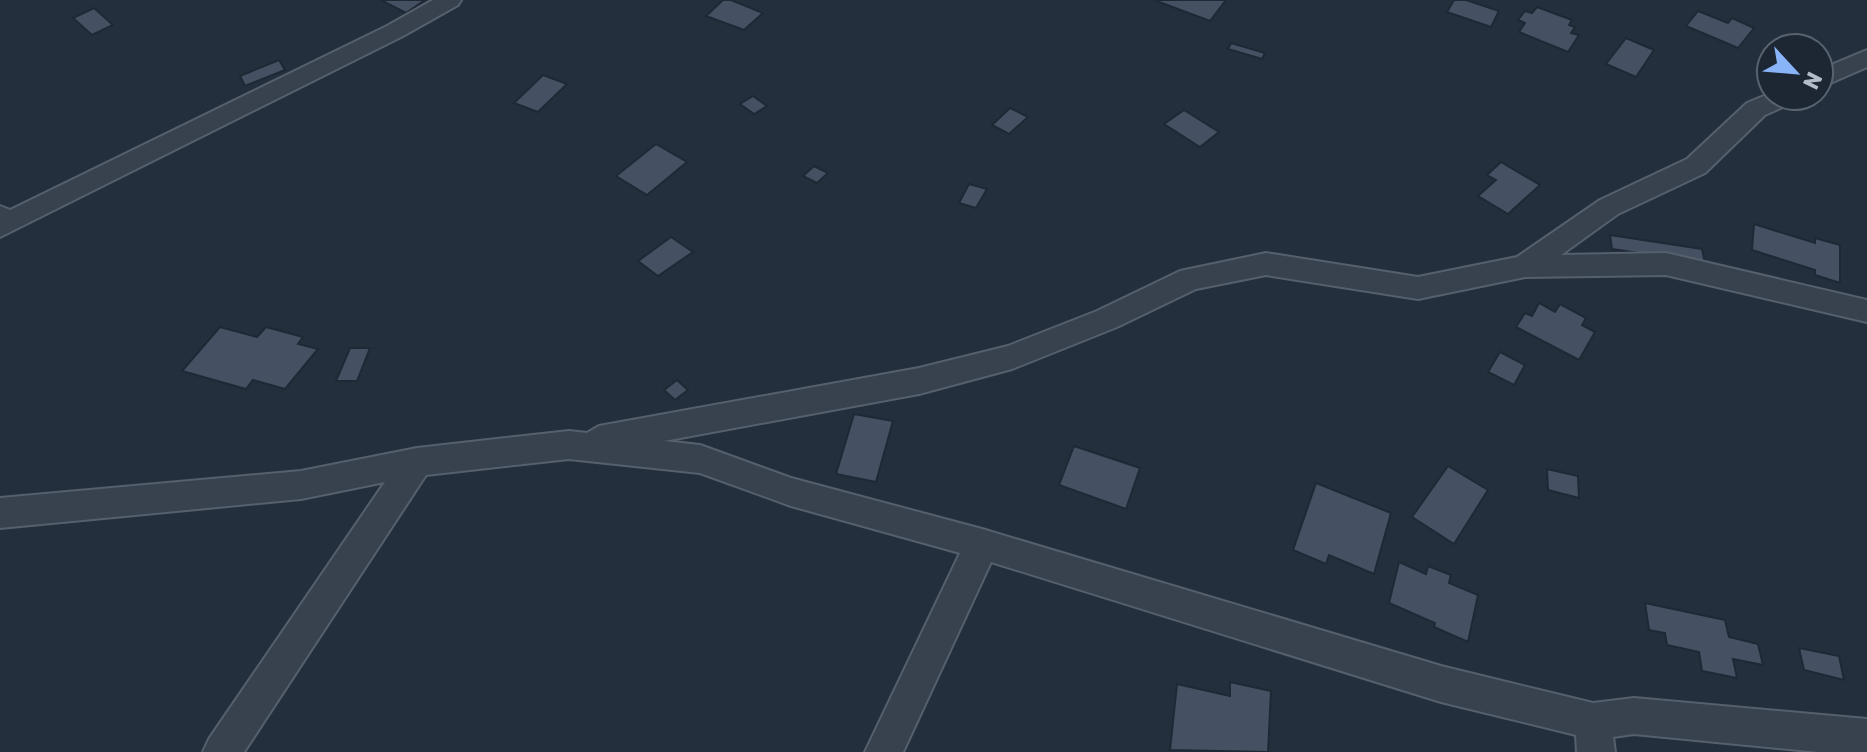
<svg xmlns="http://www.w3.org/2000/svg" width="1867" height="752" viewBox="0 0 1867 752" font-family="Rubik,sans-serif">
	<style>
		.building { fill: #455162; stroke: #1f2835; stroke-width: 2 }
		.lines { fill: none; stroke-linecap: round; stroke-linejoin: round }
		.lane-casing { stroke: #565f6c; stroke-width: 4 }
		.street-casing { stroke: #565f6c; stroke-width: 4 }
		.lane { fill: #38414e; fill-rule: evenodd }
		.street { fill: #38414e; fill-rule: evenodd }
	</style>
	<rect width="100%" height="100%" fill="#242f3e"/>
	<g class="building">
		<polygon points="381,0 425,0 406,13"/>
		<polygon points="723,0 731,0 763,13 744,30 706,16"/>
		<polygon points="1154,0 1226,0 1210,21"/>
		<polygon points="1454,0 1466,0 1499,11 1491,27 1447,12"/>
		<polygon points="1537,7 1572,20 1569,25 1575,27 1571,33 1579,35 1568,52 1519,32 1525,23 1518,20 1525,11 1532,13"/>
		<polygon points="94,8 113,25 92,35 73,18"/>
		<polygon points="1698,11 1728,23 1732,18 1754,28 1738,48 1686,26"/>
		<polygon points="1626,38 1654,50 1636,77 1606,64"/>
		<polygon points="1231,43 1265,53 1262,59 1228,49"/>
		<polygon points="279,60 285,70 245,86 240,76"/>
		<polygon points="543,75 567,84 538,112 514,103"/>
		<polygon points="753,96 767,106 754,114 740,104"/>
		<polygon points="1010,108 1028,117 1009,134 992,125"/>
		<polygon points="1184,110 1219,132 1200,147 1164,124"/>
		<polygon points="656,144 687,162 647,195 616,176"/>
		<polygon points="1501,162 1540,185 1508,214 1478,196 1496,180 1487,175"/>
		<polygon points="814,166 828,173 817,183 803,176"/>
		<polygon points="969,184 987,189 976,208 959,203"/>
		<polygon points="1754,224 1815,243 1815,238 1840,245 1840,283 1815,275 1815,270 1752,250"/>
		<polygon points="1610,235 1702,249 1705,263 1612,249"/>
		<polygon points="671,237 693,252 658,276 638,261"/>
		<polygon points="1539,303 1555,312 1560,304 1586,318 1582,325 1595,332 1579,360 1516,327 1525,313 1532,316"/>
		<polygon points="220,327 257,337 266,327 303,337 298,344 318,349 285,389 253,380 246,389 182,371"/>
		<polygon points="350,348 370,348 357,381 336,381"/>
		<polygon points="1500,352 1525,365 1514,385 1488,372"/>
		<polygon points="677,380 688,390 675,400 664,390"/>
		<polygon points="854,414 893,421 876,482 836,474"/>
		<polygon points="1074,446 1140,468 1126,509 1059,485"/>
		<polygon points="1448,466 1488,490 1454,544 1412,517"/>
		<polygon points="1547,469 1578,476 1579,498 1548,490"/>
		<polygon points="1316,483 1391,513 1374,574 1329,555 1326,564 1293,550"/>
		<polygon points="1399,562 1426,574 1428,566 1451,575 1449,583 1478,595 1468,642 1434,627 1435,623 1389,603"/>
		<polygon points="1645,603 1725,620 1729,637 1758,644 1763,665 1733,659 1737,678 1702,671 1699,652 1667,645 1665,633 1649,630"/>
		<polygon points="1799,648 1839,656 1844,680 1804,670"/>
		<polygon points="1230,682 1271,691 1268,752 1170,750 1177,684 1230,696"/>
	</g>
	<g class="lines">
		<g class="lane-casing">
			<polygon id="lane" points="0,206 23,215 25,218 19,223 0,216"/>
		</g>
		<g class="street-casing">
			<g id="street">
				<polygon points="433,0 461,0 458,5 403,36 0,237 0,215 387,26"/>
				<polygon points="1867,50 1867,67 1819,88 1819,70"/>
				<polygon points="1771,93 1771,96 1797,96 1794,102 1765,115 1705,173 1618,214 1561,255 1666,253 1867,300 1867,322 1666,275 1525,277 1418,299 1266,275 1196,289 1117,327 1012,369 919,394 664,441 700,445 791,478 982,529 1441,666 1593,703 1634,698 1867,719 1867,752 1819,752 1634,734 1613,737 1615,752 1577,752 1576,735 1441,702 991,562 903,752 865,752 960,553 791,506 700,473 569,459 426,475 244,752 203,752 209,739 385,482 301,499 0,528 0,498 301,471 417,448 569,431 587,433 599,426 919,368 1008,346 1097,311 1180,271 1266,253 1418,277 1517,257 1600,200 1687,159 1747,103"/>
			</g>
		</g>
		<use href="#lane" class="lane"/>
		<use href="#street" class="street"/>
	</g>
	<g transform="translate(1795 72) rotate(116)"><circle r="38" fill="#1d2633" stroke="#59626f" stroke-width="2"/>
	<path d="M0-6L14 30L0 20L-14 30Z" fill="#8ab4f8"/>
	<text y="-12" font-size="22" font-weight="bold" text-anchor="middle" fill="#b4bcc9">N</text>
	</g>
</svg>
